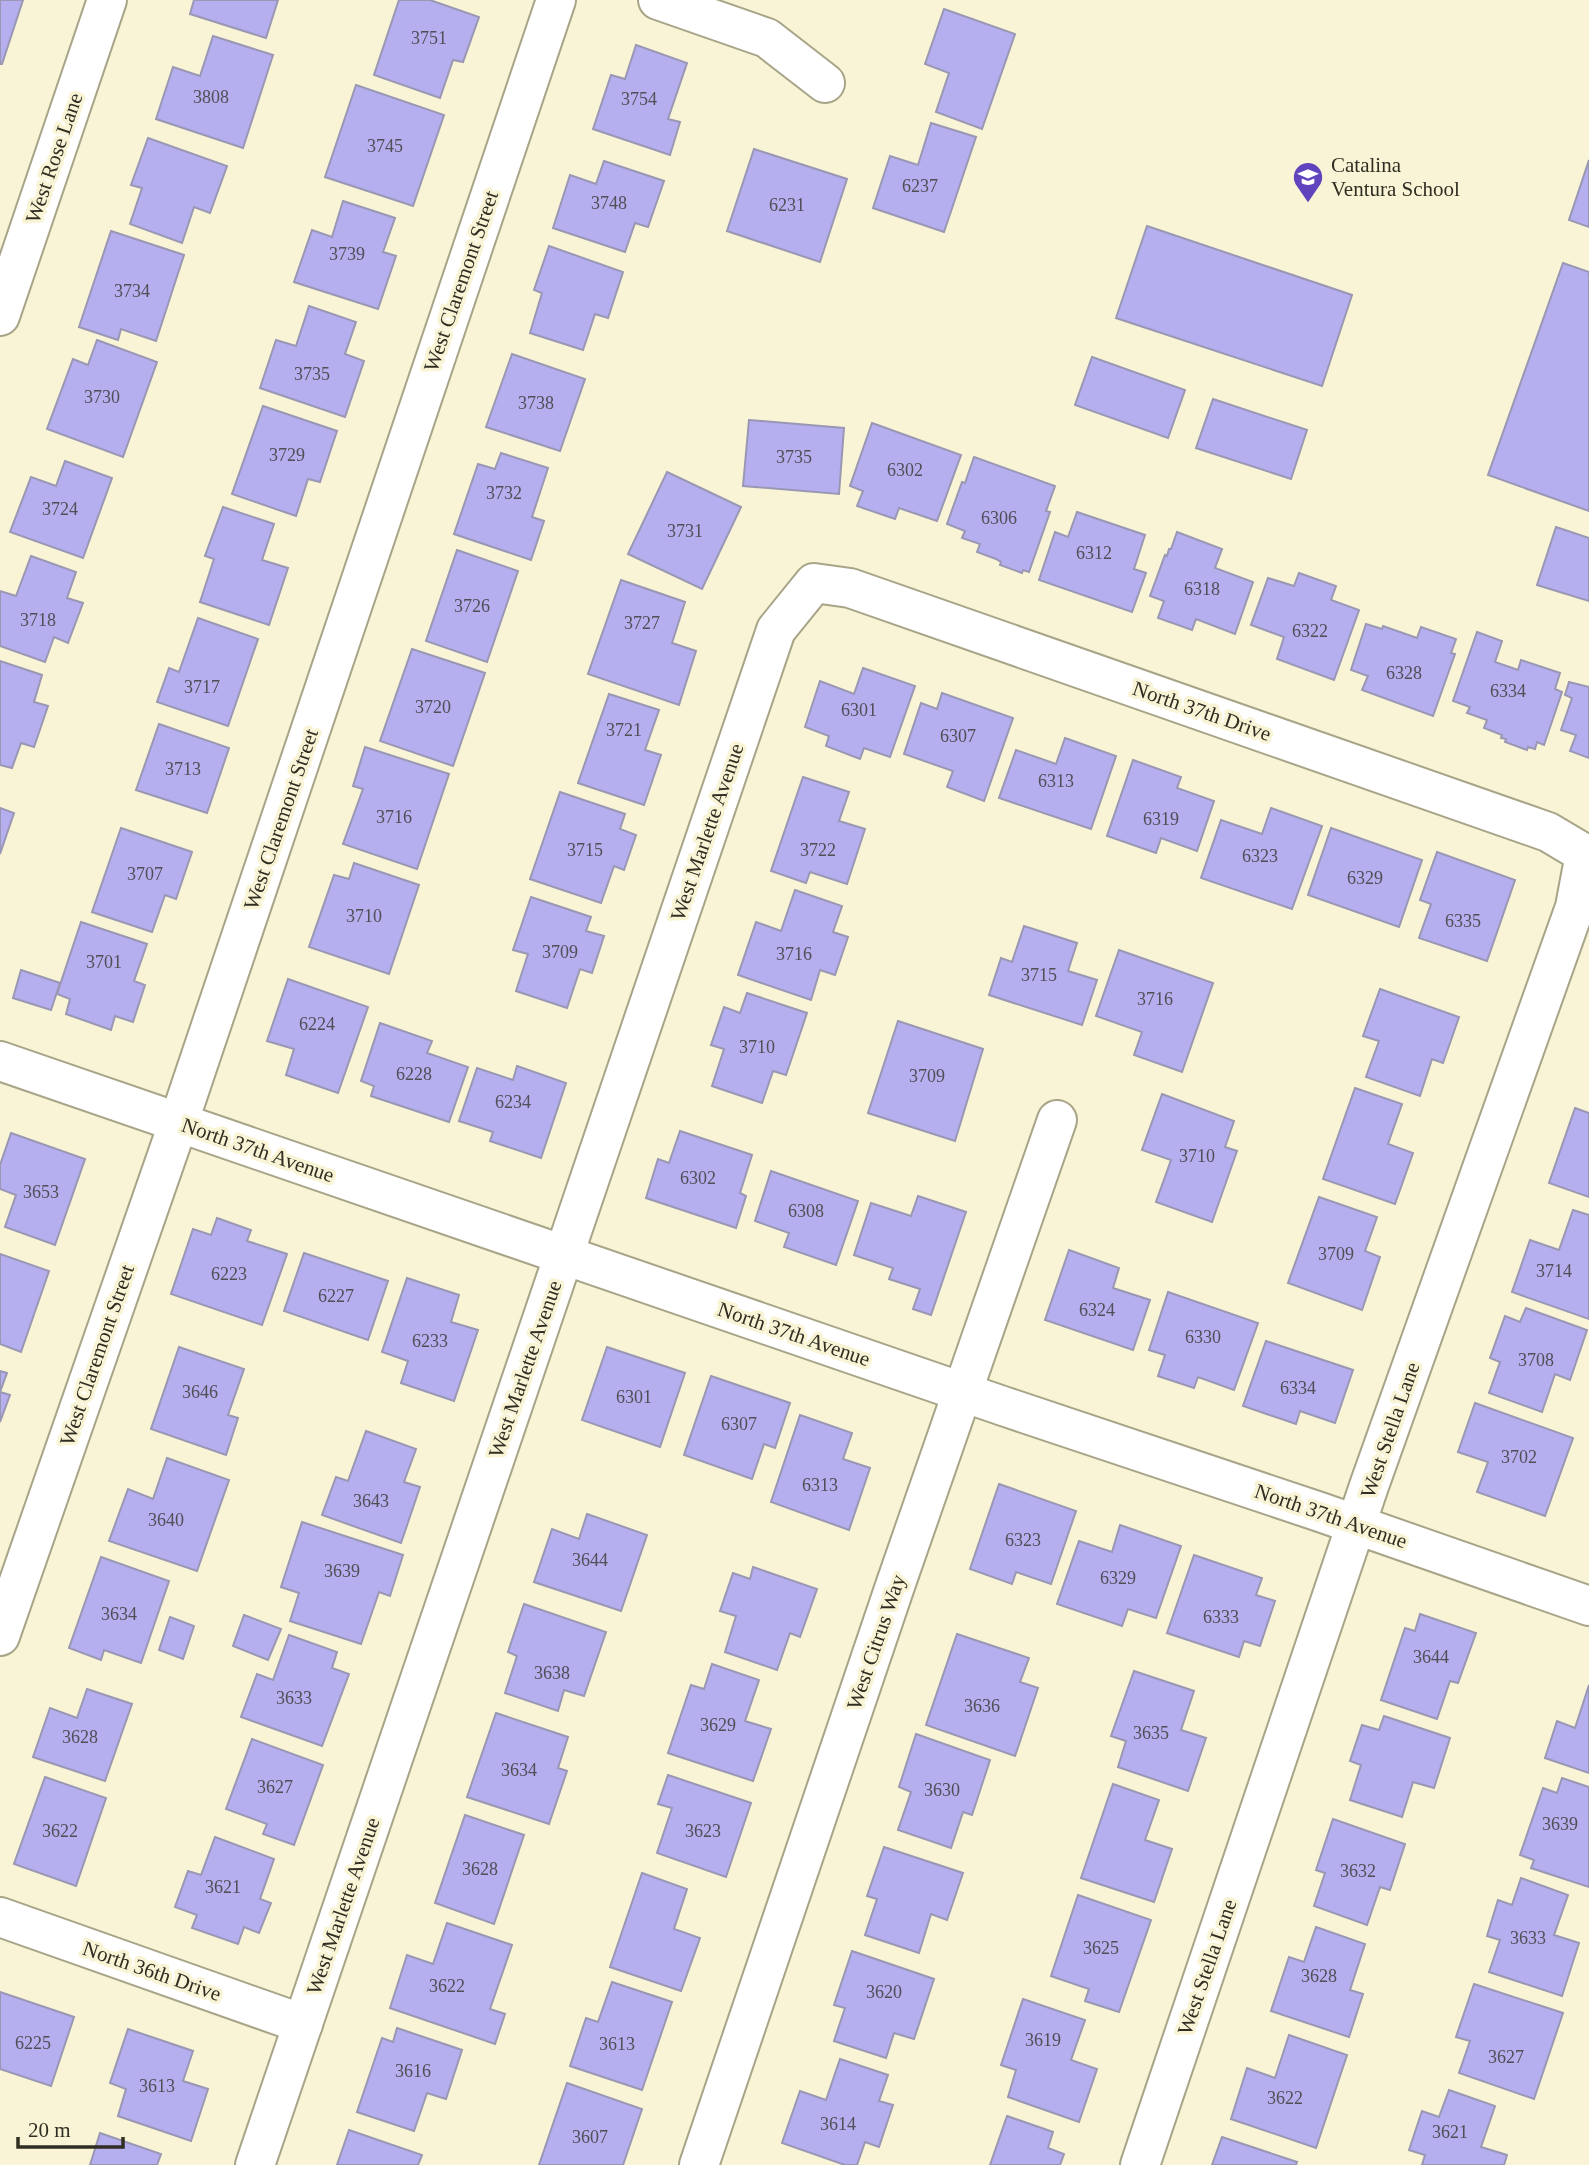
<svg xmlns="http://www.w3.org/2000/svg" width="1589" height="2165" viewBox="0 0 1589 2165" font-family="'Times New Roman',serif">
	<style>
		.building { fill: #b5aff0; stroke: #9997b3; stroke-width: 2 }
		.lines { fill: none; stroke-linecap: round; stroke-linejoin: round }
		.minor-casing { stroke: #a8a488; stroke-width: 42 }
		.minor { stroke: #fff; stroke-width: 38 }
		.labels { text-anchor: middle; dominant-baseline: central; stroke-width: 7; stroke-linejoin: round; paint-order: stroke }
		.number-label { font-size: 18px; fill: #514e56 }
		.street-label { font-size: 21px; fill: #302e23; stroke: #f9f4d6 }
		.poi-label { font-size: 21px; fill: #302e23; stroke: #f9f4d6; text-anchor: start }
	</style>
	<rect width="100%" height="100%" fill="#f9f4d6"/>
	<g class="building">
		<polygon points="0,0 23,0 2,64 0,64"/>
		<polygon points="194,0 278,0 266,38 190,14"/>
		<polygon points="399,0 430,0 479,17 463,62 453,60 440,98 374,75"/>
		<polygon points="944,9 1015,34 982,129 936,112 949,73 925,64"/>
		<polygon points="213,36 273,55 243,148 156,119 173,67 200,76"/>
		<polygon points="636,45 687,63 668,119 680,122 670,155 593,129 611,75 625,79"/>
		<polygon points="356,85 444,115 413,206 325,177"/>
		<polygon points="931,123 976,137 944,232 873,208 890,156 918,165"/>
		<polygon points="148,138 227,166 210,213 194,207 182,243 130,224 142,188 131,185"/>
		<polygon points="754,149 847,179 820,262 727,231"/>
		<polygon points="1589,160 1589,227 1569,220"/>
		<polygon points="604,161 664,181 648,227 635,223 625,252 553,228 570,175 596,184"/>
		<polygon points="343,201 395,218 383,252 396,256 378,309 294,282 312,230 332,237"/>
		<polygon points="1147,226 1352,295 1322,386 1116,318"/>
		<polygon points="111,231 184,255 156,341 121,329 118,340 79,327"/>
		<polygon points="549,246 623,272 608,318 595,314 583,350 530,333 542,293 534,290"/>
		<polygon points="1563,263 1589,272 1589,511 1488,475"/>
		<polygon points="309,306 356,322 345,354 364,361 345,417 260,388 276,340 296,346"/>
		<polygon points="97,340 157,362 123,457 47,429 73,359 88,365"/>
		<polygon points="512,354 585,379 560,451 486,427"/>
		<polygon points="1092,357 1185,390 1168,438 1075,405"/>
		<polygon points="1213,399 1307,430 1291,479 1196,448"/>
		<polygon points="263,406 337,431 320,482 308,479 296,516 232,494"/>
		<polygon points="749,420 844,428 839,494 743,486"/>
		<polygon points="872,423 961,455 937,521 899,508 895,519 857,506 863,491 850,486"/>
		<polygon points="501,453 548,468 532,517 544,521 531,560 454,534 478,464 495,469"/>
		<polygon points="974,457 1055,486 1046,511 1050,512 1029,572 1023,570 1022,573 1000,565 1001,562 996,559 977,552 980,544 962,538 965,531 947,524 962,482 965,483"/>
		<polygon points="65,461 112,478 83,558 10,532 31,477 56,486"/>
		<polygon points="667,472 741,507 702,589 628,554"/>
		<polygon points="223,507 274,524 262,560 288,568 269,625 200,602 214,559 205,556"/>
		<polygon points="1077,512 1145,535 1134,569 1146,573 1132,612 1039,580 1055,532 1068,537"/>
		<polygon points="1556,527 1589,538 1589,601 1537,585"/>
		<polygon points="1177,532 1222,549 1215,568 1253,582 1235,634 1196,619 1192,630 1158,618 1164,601 1150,596 1165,555 1167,556 1169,549 1171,549"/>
		<polygon points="457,550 518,571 487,662 426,641"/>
		<polygon points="31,556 76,572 67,598 83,603 68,643 54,637 45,662 0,646 0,591 16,596"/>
		<polygon points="1299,573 1336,586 1331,600 1359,610 1334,680 1277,659 1284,637 1251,625 1268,578 1294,586"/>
		<polygon points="621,580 685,602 672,643 696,651 679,705 588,674"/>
		<polygon points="198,618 258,639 228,726 157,702 169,668 179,672"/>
		<polygon points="1366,624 1382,629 1383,626 1417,638 1421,627 1456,639 1451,653 1455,654 1433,716 1362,690 1368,676 1351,670"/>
		<polygon points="1477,632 1502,641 1495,662 1518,670 1521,660 1560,673 1555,689 1562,692 1544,745 1537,742 1535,749 1528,747 1527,750 1505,742 1506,739 1501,738 1502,735 1484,728 1487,720 1467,713 1470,707 1453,701"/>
		<polygon points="412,649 485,673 453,766 380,741"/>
		<polygon points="0,661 42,675 34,702 48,706 34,747 21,743 12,768 0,765"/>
		<polygon points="863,668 915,686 890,757 864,748 860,759 826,746 829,736 805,727 820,681 854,694"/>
		<polygon points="1569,682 1589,687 1589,758 1570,751 1576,735 1561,730 1572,698 1565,695"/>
		<polygon points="942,693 1013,718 984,801 947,787 953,771 904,754 921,703 937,709"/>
		<polygon points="609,694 659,710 645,750 661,755 644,805 578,783"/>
		<polygon points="159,724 229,748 207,813 136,790"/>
		<polygon points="1065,738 1116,756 1091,829 999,798 1016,750 1056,764"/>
		<polygon points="365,747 449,774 417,869 343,844 363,789 353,786"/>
		<polygon points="1133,760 1181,777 1177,788 1214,801 1197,851 1161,838 1156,853 1107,836"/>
		<polygon points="803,777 849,792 839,821 865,829 847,884 810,872 806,883 771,871"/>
		<polygon points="560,792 625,814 620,829 636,835 624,870 614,866 601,903 530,879"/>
		<polygon points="0,808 14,813 0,854"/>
		<polygon points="1271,808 1322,826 1292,909 1201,878 1221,820 1262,834"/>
		<polygon points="121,828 192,852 176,899 165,895 152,932 92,912"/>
		<polygon points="1331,828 1422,860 1399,927 1308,895"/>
		<polygon points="1437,852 1515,880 1487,961 1419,938 1431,904 1420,900"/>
		<polygon points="354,863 419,885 389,974 309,947 334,875 349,879"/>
		<polygon points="795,890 842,906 833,932 848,937 835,975 820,970 811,1000 738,975 756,922 781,931"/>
		<polygon points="531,897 591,917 586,931 604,936 592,973 580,969 567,1008 516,991 528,954 513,950"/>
		<polygon points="81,922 147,944 134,981 145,985 133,1022 115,1016 111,1030 66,1014 70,999 57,994"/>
		<polygon points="1024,926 1077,943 1068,971 1097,980 1082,1025 989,995 1001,958 1012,962"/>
		<polygon points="1119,950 1213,983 1182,1072 1134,1055 1142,1032 1096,1016"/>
		<polygon points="21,970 60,983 51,1010 13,998"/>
		<polygon points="288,979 368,1007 338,1093 286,1075 294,1049 267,1041"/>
		<polygon points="1380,989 1459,1017 1443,1063 1432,1059 1420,1096 1366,1077 1379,1041 1363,1036"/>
		<polygon points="747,993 807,1013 786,1075 773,1071 762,1103 712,1086 724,1049 711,1045 724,1007 740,1013"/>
		<polygon points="898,1021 983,1049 955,1141 868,1113"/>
		<polygon points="380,1023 432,1041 427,1053 468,1067 449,1122 371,1096 374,1086 361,1081"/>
		<polygon points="517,1066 566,1083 541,1158 490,1141 493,1132 459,1121 477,1068 513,1080"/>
		<polygon points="1355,1088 1402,1104 1388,1144 1413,1153 1395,1204 1323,1179"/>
		<polygon points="1162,1094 1234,1121 1225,1147 1237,1151 1212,1222 1156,1202 1171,1160 1142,1150"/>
		<polygon points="1575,1108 1589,1113 1589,1197 1549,1183"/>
		<polygon points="680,1131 752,1155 740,1193 746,1196 736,1228 646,1198 658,1159 669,1163"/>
		<polygon points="11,1133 85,1159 55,1245 5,1227 16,1195 0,1189 0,1165"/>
		<polygon points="771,1171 858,1201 836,1265 784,1247 789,1233 755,1221"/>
		<polygon points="918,1196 966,1212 931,1315 913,1309 920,1289 889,1279 893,1268 854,1255 871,1203 911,1216"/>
		<polygon points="1319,1197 1377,1217 1365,1251 1380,1257 1362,1310 1288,1283"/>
		<polygon points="1573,1210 1589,1215 1589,1319 1512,1292 1530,1240 1559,1250"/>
		<polygon points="217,1218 251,1230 247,1241 287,1254 262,1325 171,1294 193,1229 211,1235"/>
		<polygon points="1069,1250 1119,1268 1113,1288 1150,1300 1133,1350 1045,1320"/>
		<polygon points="304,1253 388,1281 368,1340 284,1311"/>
		<polygon points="0,1254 49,1271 21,1352 0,1344"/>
		<polygon points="407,1278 459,1295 451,1322 478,1330 454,1401 401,1383 408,1361 382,1352"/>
		<polygon points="1168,1292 1258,1323 1234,1390 1198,1377 1194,1388 1158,1376 1165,1355 1149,1350"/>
		<polygon points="1526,1308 1587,1330 1570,1380 1555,1374 1542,1412 1489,1393 1500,1362 1490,1358 1505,1316 1520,1322"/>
		<polygon points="1266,1341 1353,1370 1335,1423 1300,1411 1296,1424 1243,1406"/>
		<polygon points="179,1347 244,1369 228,1415 238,1418 226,1455 151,1429"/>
		<polygon points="607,1347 685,1373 660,1447 582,1420"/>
		<polygon points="0,1371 7,1373 0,1392 10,1395 0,1422"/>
		<polygon points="711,1376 790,1403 775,1448 764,1444 752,1479 684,1455"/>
		<polygon points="1475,1403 1573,1438 1545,1516 1477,1492 1488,1462 1458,1452"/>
		<polygon points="800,1415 852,1433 843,1459 870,1468 849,1530 771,1502"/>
		<polygon points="366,1431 416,1449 404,1482 420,1487 401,1543 322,1515 336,1477 348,1481"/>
		<polygon points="167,1458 229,1480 197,1571 109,1541 128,1489 153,1499"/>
		<polygon points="999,1484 1076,1511 1051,1584 1016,1572 1012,1584 970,1569"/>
		<polygon points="587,1514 647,1535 621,1611 534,1582 552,1529 579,1539"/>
		<polygon points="302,1522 403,1555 390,1596 379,1592 361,1644 290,1621 299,1593 281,1587"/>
		<polygon points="1120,1525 1181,1546 1156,1618 1128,1609 1122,1626 1057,1604 1079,1541 1112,1552"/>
		<polygon points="1194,1555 1262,1578 1256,1595 1275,1601 1260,1646 1244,1641 1239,1657 1167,1633"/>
		<polygon points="101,1557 169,1581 141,1663 104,1650 101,1660 69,1648"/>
		<polygon points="753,1567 817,1589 800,1637 790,1633 777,1670 725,1652 736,1616 720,1611 733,1573 750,1579"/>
		<polygon points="524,1604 606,1632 584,1696 564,1690 558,1711 505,1693 517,1656 508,1652"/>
		<polygon points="1420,1614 1476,1633 1458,1683 1450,1681 1437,1719 1381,1700 1405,1628 1415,1631"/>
		<polygon points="244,1615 281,1629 268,1660 233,1646"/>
		<polygon points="170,1617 194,1626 183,1659 159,1650"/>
		<polygon points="957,1634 1029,1658 1020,1682 1038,1688 1015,1756 926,1725"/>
		<polygon points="289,1635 337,1652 332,1668 349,1674 322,1746 241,1717 257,1674 273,1680"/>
		<polygon points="712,1664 759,1680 745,1721 771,1729 753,1781 668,1753 691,1685 704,1689"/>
		<polygon points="1134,1671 1194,1691 1181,1730 1206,1738 1188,1791 1118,1767 1126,1741 1111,1736"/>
		<polygon points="1589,1685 1589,1773 1545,1758 1557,1721 1575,1728"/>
		<polygon points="87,1689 132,1704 105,1781 33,1757 50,1708 77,1718"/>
		<polygon points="496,1713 568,1737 558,1768 567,1771 549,1824 467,1797"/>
		<polygon points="1384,1716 1450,1738 1434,1788 1413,1782 1402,1817 1350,1800 1361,1765 1350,1761 1362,1725 1379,1730"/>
		<polygon points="916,1734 990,1760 972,1815 963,1812 951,1848 898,1830 911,1792 899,1787"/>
		<polygon points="252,1739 323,1765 294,1845 263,1834 267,1824 226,1809"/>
		<polygon points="668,1775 751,1803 726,1877 657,1853 672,1808 658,1804"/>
		<polygon points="45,1777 106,1798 76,1886 14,1864"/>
		<polygon points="1562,1778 1589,1787 1589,1887 1531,1868 1534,1860 1520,1855 1543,1788 1557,1793"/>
		<polygon points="1113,1784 1159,1800 1145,1840 1172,1849 1154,1902 1081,1878"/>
		<polygon points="465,1815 524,1835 494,1924 435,1903"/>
		<polygon points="1333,1819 1405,1844 1390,1890 1380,1887 1367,1925 1314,1906 1325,1873 1316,1870"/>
		<polygon points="215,1837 274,1859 260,1899 271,1903 259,1933 244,1927 238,1944 192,1928 197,1915 175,1907 188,1871 201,1875"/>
		<polygon points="884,1847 963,1873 947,1920 931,1914 919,1953 865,1935 877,1899 867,1896"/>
		<polygon points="642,1873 687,1889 674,1929 700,1938 681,1991 610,1967"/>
		<polygon points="1521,1878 1568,1895 1554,1935 1579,1943 1562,1996 1489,1972 1500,1940 1487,1936 1498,1900 1512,1905"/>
		<polygon points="1078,1895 1151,1920 1119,2012 1085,2001 1089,1989 1051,1976"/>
		<polygon points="447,1923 512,1945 490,2009 505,2014 495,2044 390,2008 407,1955 433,1964"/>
		<polygon points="1316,1927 1365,1944 1350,1990 1363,1994 1349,2037 1271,2011 1289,1957 1304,1962"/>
		<polygon points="852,1951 934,1979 914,2039 894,2033 886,2058 834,2041 845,2008 834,2005"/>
		<polygon points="612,1982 672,2002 642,2090 570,2066 586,2018 598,2022"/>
		<polygon points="1474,1984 1563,2013 1534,2099 1459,2073 1470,2041 1456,2037"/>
		<polygon points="0,1992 74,2017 51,2086 0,2069"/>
		<polygon points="1023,1999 1085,2020 1071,2060 1097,2069 1079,2122 1008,2097 1016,2070 1001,2065"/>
		<polygon points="397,2028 462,2050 446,2099 427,2093 414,2131 357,2112 382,2038 393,2042"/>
		<polygon points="128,2029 193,2051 183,2081 208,2089 191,2141 118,2116 126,2089 110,2083"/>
		<polygon points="1289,2035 1347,2055 1316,2148 1231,2119 1247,2068 1275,2078"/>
		<polygon points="840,2059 888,2075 879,2101 893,2105 879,2147 865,2142 857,2165 845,2165 782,2143 800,2091 826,2100"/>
		<polygon points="567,2083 642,2109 623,2165 539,2165"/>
		<polygon points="1449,2090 1495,2106 1481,2147 1507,2155 1504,2165 1422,2165 1425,2155 1409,2150 1422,2111 1439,2117"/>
		<polygon points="1007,2116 1053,2132 1048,2148 1064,2154 1060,2165 990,2165"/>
		<polygon points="349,2130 422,2155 418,2165 337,2165"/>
		<polygon points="100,2133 161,2154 157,2165 90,2165"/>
		<polygon points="1222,2137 1297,2162 1296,2165 1212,2165"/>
	</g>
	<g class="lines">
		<g class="minor-casing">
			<g id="minor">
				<polyline points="658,0 767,38 825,83"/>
				<polyline points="0,316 107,0"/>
				<polyline points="0,1061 1003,1406 1320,1512 1589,1606"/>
				<polyline points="0,1636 178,1124 556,0"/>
				<polyline points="0,1917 303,2024"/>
				<polyline points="255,2165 776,630 814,583 850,588 1548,832 1585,854 1575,907 1369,1486 1140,2165"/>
				<polyline points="699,2165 895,1586 1057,1120"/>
			</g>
		</g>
		<use href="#minor" class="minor"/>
	</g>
	<defs>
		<g id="school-pin" transform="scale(1.575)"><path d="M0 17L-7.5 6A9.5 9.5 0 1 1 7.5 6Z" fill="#6044bd" stroke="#f9f4d6"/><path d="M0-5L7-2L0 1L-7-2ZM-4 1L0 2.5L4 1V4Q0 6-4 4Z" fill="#fff"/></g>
	</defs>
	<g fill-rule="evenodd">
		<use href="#school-pin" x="1308" y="177"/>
	</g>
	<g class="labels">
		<g class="number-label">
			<text x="429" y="38">3751</text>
			<text x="211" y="97">3808</text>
			<text x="639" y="99">3754</text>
			<text x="385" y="146">3745</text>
			<text x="920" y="186">6237</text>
			<text x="609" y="203">3748</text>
			<text x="787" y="205">6231</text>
			<text x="347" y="254">3739</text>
			<text x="132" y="291">3734</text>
			<text x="312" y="374">3735</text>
			<text x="102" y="397">3730</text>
			<text x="536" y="403">3738</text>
			<text x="287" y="455">3729</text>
			<text x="794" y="457">3735</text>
			<text x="905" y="470">6302</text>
			<text x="504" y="493">3732</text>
			<text x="60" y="509">3724</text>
			<text x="999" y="518">6306</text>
			<text x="685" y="531">3731</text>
			<text x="1094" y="553">6312</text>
			<text x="1202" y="589">6318</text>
			<text x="472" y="606">3726</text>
			<text x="38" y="620">3718</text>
			<text x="642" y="623">3727</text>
			<text x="1310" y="631">6322</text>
			<text x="1404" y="673">6328</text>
			<text x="202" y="687">3717</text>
			<text x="1508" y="691">6334</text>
			<text x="433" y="707">3720</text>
			<text x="859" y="710">6301</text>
			<text x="624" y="730">3721</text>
			<text x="958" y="736">6307</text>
			<text x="183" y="769">3713</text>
			<text x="1056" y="781">6313</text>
			<text x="394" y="817">3716</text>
			<text x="1161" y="819">6319</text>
			<text x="585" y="850">3715</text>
			<text x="818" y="850">3722</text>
			<text x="1260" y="856">6323</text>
			<text x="145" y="874">3707</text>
			<text x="1365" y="878">6329</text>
			<text x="364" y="916">3710</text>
			<text x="1463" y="921">6335</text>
			<text x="560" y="952">3709</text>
			<text x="794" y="954">3716</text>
			<text x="104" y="962">3701</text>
			<text x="1039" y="975">3715</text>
			<text x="1155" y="999">3716</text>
			<text x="317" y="1024">6224</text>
			<text x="757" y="1047">3710</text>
			<text x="414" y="1074">6228</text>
			<text x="927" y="1076">3709</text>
			<text x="513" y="1102">6234</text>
			<text x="1197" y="1156">3710</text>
			<text x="698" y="1178">6302</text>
			<text x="41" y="1192">3653</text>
			<text x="806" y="1211">6308</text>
			<text x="1336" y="1254">3709</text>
			<text x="1554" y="1271">3714</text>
			<text x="229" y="1274">6223</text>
			<text x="336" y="1296">6227</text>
			<text x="1097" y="1310">6324</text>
			<text x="1203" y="1337">6330</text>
			<text x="430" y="1341">6233</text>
			<text x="1536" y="1360">3708</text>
			<text x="1298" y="1388">6334</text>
			<text x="200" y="1392">3646</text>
			<text x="634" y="1397">6301</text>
			<text x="739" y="1424">6307</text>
			<text x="1519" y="1457">3702</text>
			<text x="820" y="1485">6313</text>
			<text x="371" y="1501">3643</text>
			<text x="166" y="1520">3640</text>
			<text x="1023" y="1540">6323</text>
			<text x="590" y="1560">3644</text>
			<text x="342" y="1571">3639</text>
			<text x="1118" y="1578">6329</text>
			<text x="119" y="1614">3634</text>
			<text x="1221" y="1617">6333</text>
			<text x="1431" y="1657">3644</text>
			<text x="552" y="1673">3638</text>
			<text x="294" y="1698">3633</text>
			<text x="982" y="1706">3636</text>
			<text x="718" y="1725">3629</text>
			<text x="1151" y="1733">3635</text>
			<text x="80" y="1737">3628</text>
			<text x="519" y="1770">3634</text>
			<text x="275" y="1787">3627</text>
			<text x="942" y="1790">3630</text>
			<text x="1560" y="1824">3639</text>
			<text x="60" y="1831">3622</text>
			<text x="703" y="1831">3623</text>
			<text x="480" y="1869">3628</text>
			<text x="1358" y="1871">3632</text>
			<text x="223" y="1887">3621</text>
			<text x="1528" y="1938">3633</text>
			<text x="1101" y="1948">3625</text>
			<text x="1319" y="1976">3628</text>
			<text x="447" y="1986">3622</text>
			<text x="884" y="1992">3620</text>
			<text x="1043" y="2040">3619</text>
			<text x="33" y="2043">6225</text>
			<text x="617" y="2044">3613</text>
			<text x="1506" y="2057">3627</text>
			<text x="413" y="2071">3616</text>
			<text x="157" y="2086">3613</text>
			<text x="1285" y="2098">3622</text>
			<text x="838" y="2124">3614</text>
			<text x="1450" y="2132">3621</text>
			<text x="590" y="2137">3607</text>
		</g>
		<g class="street-label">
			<text transform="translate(54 158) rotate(-71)">West Rose Lane</text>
			<text transform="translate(461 281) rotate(-71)">West Claremont Street</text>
			<text transform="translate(1202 711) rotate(19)">North 37th Drive</text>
			<text transform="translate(281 819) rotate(-71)">West Claremont Street</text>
			<text transform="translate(707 832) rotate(-71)">West Marlette Avenue</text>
			<text transform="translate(258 1150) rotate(19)">North 37th Avenue</text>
			<text transform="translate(794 1334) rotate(19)">North 37th Avenue</text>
			<text transform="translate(97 1355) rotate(-71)">West Claremont Street</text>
			<text transform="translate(525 1369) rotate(-71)">West Marlette Avenue</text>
			<text transform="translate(1390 1430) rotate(-71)">West Stella Lane</text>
			<text transform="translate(1331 1516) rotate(19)">North 37th Avenue</text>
			<text transform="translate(876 1642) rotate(-71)">West Citrus Way</text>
			<text transform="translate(343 1906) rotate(-71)">West Marlette Avenue</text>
			<text transform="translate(1207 1967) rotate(-71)">West Stella Lane</text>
			<text transform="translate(152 1971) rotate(19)">North 36th Drive</text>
		</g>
		<g class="poi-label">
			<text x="1331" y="165">Catalina<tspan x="1331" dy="24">Ventura School</tspan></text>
		</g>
	</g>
	<path d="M18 2137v10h105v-10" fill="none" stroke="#302e23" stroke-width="3.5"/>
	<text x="28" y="2137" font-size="21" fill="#302e23" stroke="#f9f4d6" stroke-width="5" paint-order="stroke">20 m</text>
</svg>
